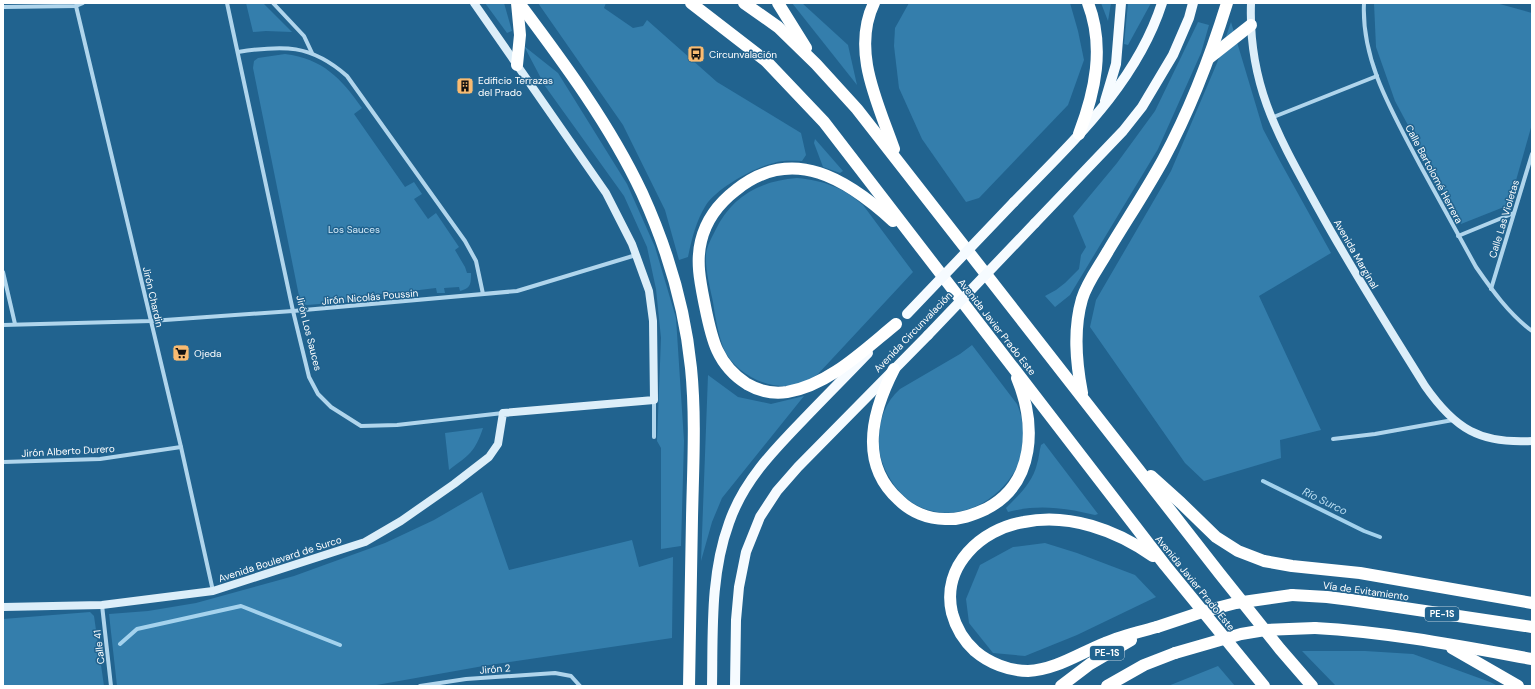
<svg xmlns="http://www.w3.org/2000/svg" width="1535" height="689" viewBox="0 0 1535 689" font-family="'DM Sans',sans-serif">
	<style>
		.green { fill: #347eac }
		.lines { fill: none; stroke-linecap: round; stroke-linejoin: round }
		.stream { stroke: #a4d2ed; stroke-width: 4 }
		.street { stroke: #b0d5ec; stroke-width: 4 }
		.secondary { stroke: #dceef9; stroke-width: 8 }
		.primary { stroke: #f6fbff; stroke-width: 10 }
		.highway { stroke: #fff; stroke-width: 12 }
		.primary-bridge { stroke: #f6fbff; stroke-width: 10 }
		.highway-bridge { stroke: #fff; stroke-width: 12 }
		.labels { text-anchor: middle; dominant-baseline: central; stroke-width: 3; stroke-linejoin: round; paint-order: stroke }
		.shield { fill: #21638f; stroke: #bcd0dd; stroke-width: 1 }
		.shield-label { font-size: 9px; font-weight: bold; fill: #fff }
		.poi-label { font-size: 10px; fill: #fff; stroke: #21638f; text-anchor: start }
		.street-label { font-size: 10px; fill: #fff; stroke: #21638f }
		.park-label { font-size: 10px; fill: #d5ebf9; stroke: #21638f }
		.water-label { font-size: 11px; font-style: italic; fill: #bcdff3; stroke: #21638f }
	</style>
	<rect width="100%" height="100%" fill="#21638f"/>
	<g class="green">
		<polygon points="246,3 263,3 292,32 266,31 253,32"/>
		<polygon points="485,3 504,3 512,31 507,33"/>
		<path d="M538 3H606L604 8 633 28 643 26 647 20 717 82 801 133 806 155 802 161C793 161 782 160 774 163 755 167 717 188 706 205 696 221 692 238 688 257L679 260 665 210 623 125Z"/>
		<polygon points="792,3 802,3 848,45 857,85"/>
		<polygon points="909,3 1070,3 1078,31 1084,60 1068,105 979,198 966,202 922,139 899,88 894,46 895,28"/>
		<polygon points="1101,3 1111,3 1108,21"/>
		<polygon points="1128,3 1151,3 1128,45 1124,44"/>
		<polygon points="1374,3 1496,3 1532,13 1532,124 1509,205 1461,224 1395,101 1376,47"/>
		<polygon points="1198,22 1209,25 1201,53 1158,149 1070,295 1055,307 1045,296 1056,290 1065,283 1079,269 1081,255 1086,247 1073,216 1117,163 1155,111"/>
		<polygon points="1231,22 1263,129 1281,163 1331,253 1259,296 1321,430 1280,440 1281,458 1204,481 1185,463 1090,327 1096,300 1171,171 1217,63"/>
		<polygon points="524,46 558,73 627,184 655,247 676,318 684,441 681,546 661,549 661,448 657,441 661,338 656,289 647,247 624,196 545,86"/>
		<path d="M285 54C323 59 341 78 362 108L354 114 405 187 414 182 422 194 414 199 428 219 436 213 459 247 455 250 465 267 467 273H471C471 284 471 288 460 291L459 287 444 288 445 293H437L436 288 411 291V296L403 297 402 292 356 296 357 301 307 305 302 304 300 301 253 68 254 61 258 58Z"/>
		<polygon points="815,139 843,171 840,173 823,167 814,143"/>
		<path d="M797 178C825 181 842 187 863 205L913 272 818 374C813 377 808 381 802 383 773 393 735 376 723 347 718 333 715 317 713 302 710 287 705 270 706 254 707 246 711 239 715 231 731 197 759 181 797 178Z"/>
		<path d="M972 345 1017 404C1024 420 1025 440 1021 457 1019 466 1013 474 1008 481 978 519 924 526 894 485 885 471 878 457 879 440 879 421 885 402 900 389L960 354Z"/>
		<polygon points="708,375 738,397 771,404 804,396 722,498 712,522 701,561"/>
		<path d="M483 428C475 452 469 455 449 470L445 433Z"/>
		<path d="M1044 443 1098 514 1095 515C1066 508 1038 504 1008 512L1006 508C1018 496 1033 482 1037 464 1039 458 1039 452 1041 445Z"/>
		<polygon points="482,492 509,570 632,540 639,567 673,557 672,638 489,665 371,686 117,686 109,614 148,611 196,603 294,576 385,543 434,520"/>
		<polygon points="1045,543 1077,553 1135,575 1156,597 1077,635 1025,656 993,653 969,623 966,599 980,565 1013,547"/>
		<polygon points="90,612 94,616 104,686 3,686 3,619"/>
		<polygon points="1302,651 1365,651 1413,654 1490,682 1498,686 1336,686"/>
		<polygon points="1218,666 1235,686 1168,686"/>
	</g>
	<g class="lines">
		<g class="stream">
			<polyline points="1263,481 1364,531 1380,537"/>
			<polyline points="120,644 137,629 241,606 340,645"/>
		</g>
		<g class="street">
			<polyline points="227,3 293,311 309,377 318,394 331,407 361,426 397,425 503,413"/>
			<polyline points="273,3 304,36 312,53"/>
			<path d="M1364 3C1361 62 1394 115 1420 165 1439 199 1457 233 1476 267 1492 290 1509 314 1532 331"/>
			<polyline points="76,6 181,447 213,591"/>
			<polyline points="3,7 76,6 83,3"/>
			<path d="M238 52C283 45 311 44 347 76L465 241 476 261 483 294"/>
			<polyline points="1271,118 1377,76"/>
			<polyline points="1458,236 1514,213"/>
			<polyline points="3,272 15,324"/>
			<polyline points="1491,289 1532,154"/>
			<polyline points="3,325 151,321 293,311 517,291 636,255"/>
			<polyline points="654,437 654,400"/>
			<polyline points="1333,439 1375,434 1453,420"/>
			<polyline points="3,462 100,459 181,447"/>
			<polyline points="102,605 111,686"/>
			<polyline points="420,686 466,679 555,673 571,676 580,686"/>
		</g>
		<g class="secondary">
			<path d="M1251 3C1248 87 1280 139 1319 210 1352 270 1389 328 1425 386 1455 429 1480 444 1532 441"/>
			<polyline points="3,607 102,605 213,591 365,542 401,521 454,484 489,457 498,444 503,413 654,400 653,321 649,291 632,244 606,193 474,3"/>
		</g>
		<g class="primary">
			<polyline points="1105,101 1116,64 1121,3"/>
			<path d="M1014 202C1072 142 1136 84 1162 3"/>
			<polyline points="1035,223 1123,131 1142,107 1173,55 1189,18 1193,3"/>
			<path d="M712 686C713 632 710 575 729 523 743 482 772 452 802 421 824 398 846 376 868 353"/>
			<polyline points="735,686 736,620 739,587 746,552 760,517 777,491 798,467 928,335"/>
		</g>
		<g class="highway">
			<polyline points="517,3 520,35 517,65"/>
			<path d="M519 3C564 63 610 125 642 193 667 248 685 308 691 368 696 418 693 468 692 518 691 574 690 630 689 686"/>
			<polyline points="691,3 766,61 824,122 1165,565 1264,686"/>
			<polyline points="744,3 778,27 816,64 857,109 1220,574 1280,649 1312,686"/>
			<polyline points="778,3 806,48"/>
			<path d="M874 3C851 51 878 103 894 149"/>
			<polyline points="1209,58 1251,25"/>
			<path d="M1079 134C1095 92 1105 47 1088 3"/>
			<path d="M893 221C848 180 793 144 736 190 719 203 706 220 701 241 696 261 700 281 704 301 711 335 715 364 747 384 759 391 773 394 787 392 829 385 864 350 896 324"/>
			<path d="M894 369C872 412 858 463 899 500 911 512 928 519 945 519 960 520 973 515 986 509 1036 483 1036 424 1017 378"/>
			<path d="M1082 393C1076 362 1073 330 1082 299 1087 282 1099 267 1108 251 1126 221 1146 191 1163 160 1190 110 1210 58 1227 3"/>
			<polyline points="1151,476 1181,503 1216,537 1238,551 1264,561 1292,566 1360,573 1532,603"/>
			<path d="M1153 556C1116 530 1069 513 1024 522 981 529 941 566 952 613 956 628 963 640 975 651 989 663 1009 671 1028 671 1055 670 1080 653 1105 643 1121 636 1139 632 1157 627"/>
			<polyline points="1292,595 1327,597 1351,600 1532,627"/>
			<path d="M1315 628C1388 632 1460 646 1532 659"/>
			<polyline points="1452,648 1518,686"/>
			<polyline points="1061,686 1090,664 1131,640"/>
			<polyline points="1107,686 1144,665 1175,653"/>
		</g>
		<g class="primary-bridge">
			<polyline points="907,314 1014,202"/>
			<polyline points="928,335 1035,223"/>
		</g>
		<g class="highway-bridge">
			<polyline points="1157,627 1205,611 1236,603 1292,595"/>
			<polyline points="1175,653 1241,634 1265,630 1315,628"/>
		</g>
	</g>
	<defs>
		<g id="bus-square" transform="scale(0.9)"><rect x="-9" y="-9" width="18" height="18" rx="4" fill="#f9bb71" stroke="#21638f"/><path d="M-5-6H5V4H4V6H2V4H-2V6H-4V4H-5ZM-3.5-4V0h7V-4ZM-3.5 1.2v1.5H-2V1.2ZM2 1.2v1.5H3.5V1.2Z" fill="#111"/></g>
		<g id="building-square" transform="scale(0.9)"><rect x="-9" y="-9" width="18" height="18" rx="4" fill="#f9bb71" stroke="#21638f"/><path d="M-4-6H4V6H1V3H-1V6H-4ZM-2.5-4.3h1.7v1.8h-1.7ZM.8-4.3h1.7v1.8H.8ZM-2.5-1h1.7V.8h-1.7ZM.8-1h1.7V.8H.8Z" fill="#111"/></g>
		<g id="supermarket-square" transform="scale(0.9)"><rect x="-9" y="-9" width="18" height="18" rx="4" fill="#f9bb71" stroke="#21638f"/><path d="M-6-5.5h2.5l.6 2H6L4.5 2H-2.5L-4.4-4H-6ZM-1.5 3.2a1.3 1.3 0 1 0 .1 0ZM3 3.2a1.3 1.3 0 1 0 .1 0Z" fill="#111"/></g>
	</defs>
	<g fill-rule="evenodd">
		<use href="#bus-square" x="696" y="54"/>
		<use href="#building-square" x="465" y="86"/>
		<use href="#supermarket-square" x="181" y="353"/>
	</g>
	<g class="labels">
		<g class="shield">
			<rect x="1425" y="607" width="34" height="14" rx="3"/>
			<rect x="1090" y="646" width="34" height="14" rx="3"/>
		</g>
		<g class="shield-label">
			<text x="1442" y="614">PE-1S</text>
			<text x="1107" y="653">PE-1S</text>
		</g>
		<g class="poi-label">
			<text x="709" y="54">Circunvalación</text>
			<text x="478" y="80">Edificio Terrazas<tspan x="478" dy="12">del Prado</tspan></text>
			<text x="194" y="353">Ojeda</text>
		</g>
		<g class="street-label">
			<text transform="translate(1434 174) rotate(62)">Calle Bartolomé Herrera</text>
			<text transform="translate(1504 219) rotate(-73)">Calle Las Violetas</text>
			<text transform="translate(1356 254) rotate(60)">Avenida Marginal</text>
			<text transform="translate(153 297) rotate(77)">Jirón Chardin</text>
			<text transform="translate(370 297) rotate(-5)">Jirón Nicolás Poussin</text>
			<text transform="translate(997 327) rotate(52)">Avenida Javier Prado Este</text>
			<text transform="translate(913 332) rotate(-46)">Avenida Circunvalación</text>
			<text transform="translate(309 333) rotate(76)">Jirón Los Sauces</text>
			<text transform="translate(68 451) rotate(-3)">Jirón Alberto Durero</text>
			<text transform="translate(280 559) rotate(-18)">Avenida Boulevard de Surco</text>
			<text transform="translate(1195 583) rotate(51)">Avenida Javier Prado Este</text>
			<text transform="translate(1366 591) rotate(8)">Vía de Evitamiento</text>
			<text transform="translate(99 647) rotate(-97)">Calle 41</text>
			<text transform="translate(495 669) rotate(-5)">Jirón 2</text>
		</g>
		<g class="park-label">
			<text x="354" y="229">Los Sauces</text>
		</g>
		<g class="water-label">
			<text transform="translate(1325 501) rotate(26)">Río Surco</text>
		</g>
	</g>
	<rect width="1535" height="689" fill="none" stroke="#ffffff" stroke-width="8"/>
</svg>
